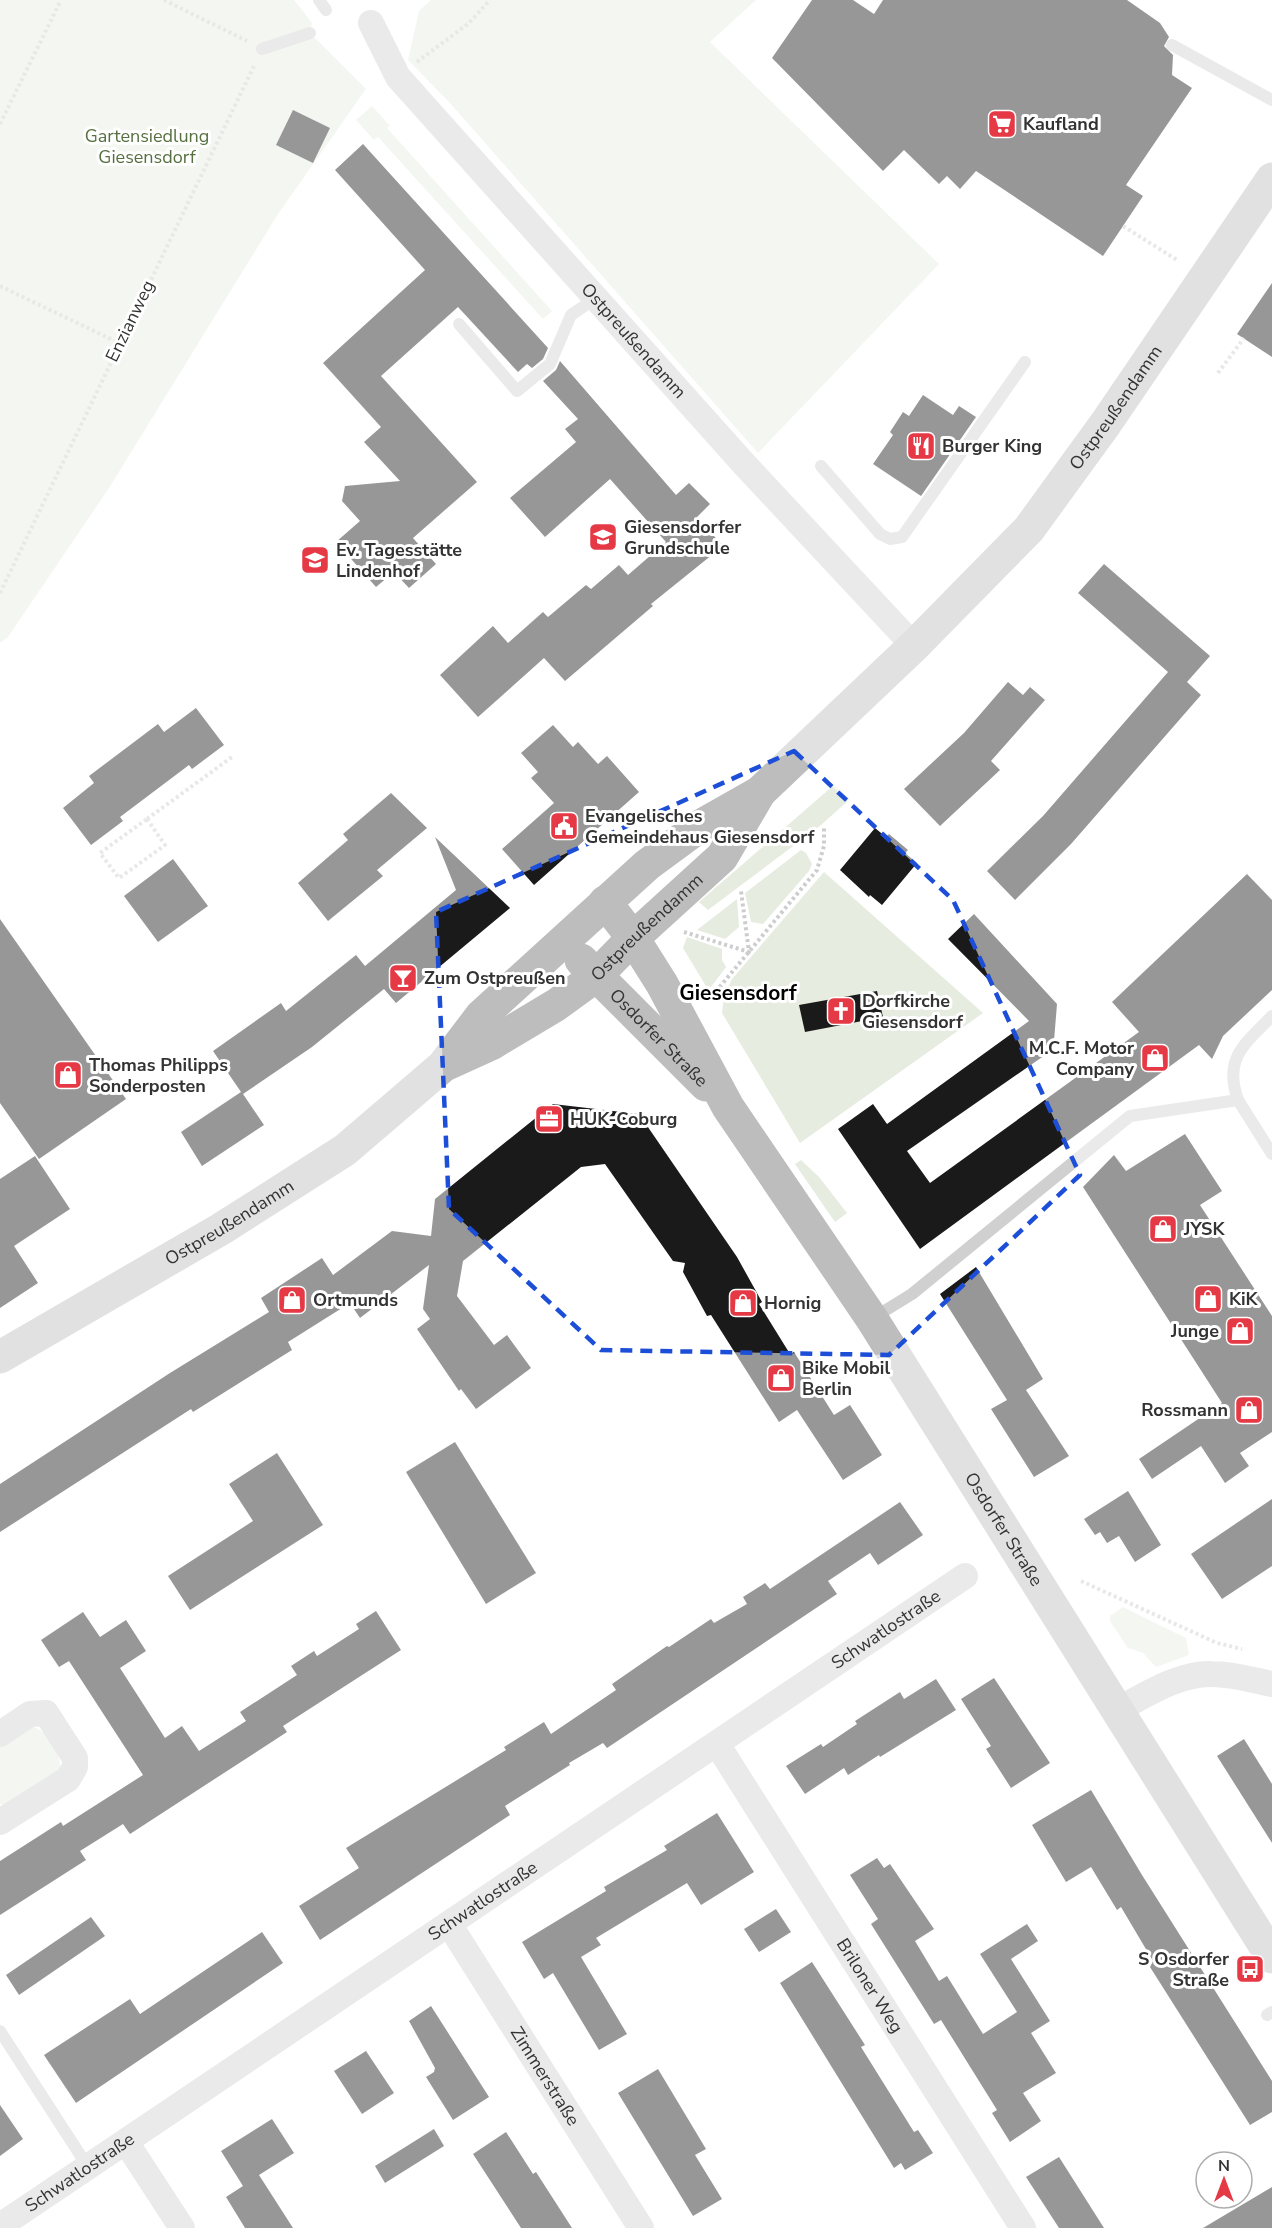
<svg xmlns="http://www.w3.org/2000/svg" width="1272" height="2228" viewBox="0 0 1272 2228" font-family="'Nunito Sans',sans-serif">
	<style>
		.green { fill: #e6ecdf }
		.building { fill: #1a1a1a }
		.lines { fill: none; stroke-linecap: round; stroke-linejoin: round }
		.path { stroke: #cdcdcd; stroke-width: 4; stroke-dasharray: 3 3; stroke-linecap: butt }
		.lane { stroke: #d0d0d0; stroke-width: 12 }
		.street { stroke: #d0d0d0; stroke-width: 26 }
		.secondary { stroke: #bdbdbd; stroke-width: 33 }
		.marked { fill: none; stroke: #1d4ed8; stroke-width: 4.5; stroke-dasharray: 12 8; stroke-linejoin: round }
		.labels { text-anchor: middle; dominant-baseline: central; stroke-width: 6; stroke-linejoin: round; paint-order: stroke }
		.poi-label { font-size: 18px; font-weight: bold; fill: #333; stroke: #fff; text-anchor: start }
		.park-label { font-size: 18px; fill: #56703f; stroke: #fff }
		.street-label { font-size: 18px; fill: #333; stroke: #fff }
		.quarter-label { font-size: 21px; font-weight: bold; fill: #000; stroke: #fff }
	</style>
	<rect width="100%" height="100%" fill="#fff"/>
	<g class="green">
		<polygon points="0,0 294,0 312,23 310,33 366,89 278,214 109,488 8,637 0,643"/>
		<polygon points="431,0 756,0 710,42 939,264 758,453 450,103 408,60 419,11"/>
		<polygon points="372,106 390,126 387,128 552,311 543,319 378,137 374,140 356,120"/>
		<polygon points="834,785 850,799 821,825 708,910 699,902"/>
		<polygon points="801,850 806,853 812,864 809,871 763,924 751,922 745,893"/>
		<polygon points="824,872 983,1013 800,1143 722,1013 724,996 732,979"/>
		<polygon points="737,899 739,927 725,939 697,930"/>
		<polygon points="687,937 722,949 722,960 726,967 711,987 706,986 683,948"/>
		<polygon points="801,1160 819,1177 847,1213 835,1222 795,1164"/>
		<polygon points="1123,1607 1186,1638 1189,1655 1156,1667 1143,1653 1128,1648 1110,1621 1110,1616"/>
		<path d="M31 1726C51 1732 62 1755 60 1775L9 1807 0 1804V1742Z"/>
	</g>
	<g class="building">
		<polygon points="812,0 853,0 874,14 883,0 1127,0 1160,23 1169,37 1164,46 1173,55 1172,75 1192,88 1126,185 1143,196 1103,256 976,171 960,189 947,176 939,184 904,150 883,171 772,58"/>
		<polygon points="293,110 330,128 313,163 276,145"/>
		<polygon points="363,144 548,348 543,359 532,368 527,364 518,372 458,307 381,376 477,482 413,538 436,564 409,588 394,572 376,587 336,542 360,521 342,501 345,486 400,481 364,442 381,427 323,363 425,270 335,170"/>
		<polygon points="1272,283 1272,357 1237,334"/>
		<polygon points="560,361 676,495 689,483 710,504 697,517 723,546 651,604 653,606 565,681 544,658 478,717 440,675 493,626 508,643 543,612 548,617 586,585 591,589 619,565 628,575 666,542 610,479 545,537 510,498 576,442 565,429 578,419 543,381 556,370"/>
		<polygon points="923,395 953,415 959,406 976,417 921,496 873,464 893,435 890,432 903,412 909,416"/>
		<polygon points="1104,564 1210,656 1187,682 1201,695 1071,844 1015,900 987,871 1043,816 1168,672 1078,593"/>
		<polygon points="1008,682 1023,695 1030,687 1045,700 991,761 1000,770 940,826 904,789 964,733"/>
		<polygon points="196,708 224,745 192,769 189,765 120,817 123,821 91,845 63,808 94,783 89,776 158,724 164,732"/>
		<polygon points="553,725 573,747 578,742 598,764 607,756 639,792 534,885 502,849 554,803 531,778 538,772 521,753"/>
		<polygon points="391,793 427,828 377,870 383,876 328,921 298,883 348,840 343,834"/>
		<polygon points="875,828 886,837 889,834 908,850 905,853 917,863 882,905 870,895 869,897 840,870"/>
		<polygon points="435,837 510,908 396,1003 384,989 312,1047 243,1094 264,1125 202,1166 181,1132 241,1092 213,1051 281,1003 286,1011 356,955 365,966 456,890"/>
		<polygon points="173,859 208,906 158,942 124,896"/>
		<polygon points="1247,874 1272,900 1272,990 1223,1036 1212,1059 1199,1045 920,1249 838,1129 873,1104 887,1124 1029,1021 948,939 974,914 1057,1004 1054,1041 1044,1048 1048,1053 907,1151 930,1183 1139,1032 1112,1002"/>
		<polygon points="0,919 126,1099 39,1159 0,1103"/>
		<polygon points="877,991 883,1017 805,1032 799,1005"/>
		<polygon points="553,1104 639,1114 737,1257 762,1302 759,1304 790,1354 794,1352 834,1415 850,1405 882,1455 843,1480 797,1410 779,1422 711,1315 707,1316 683,1272 685,1263 673,1261 605,1164 581,1167 463,1261 457,1296 494,1345 507,1335 531,1368 476,1409 461,1389 459,1391 417,1329 430,1319 423,1309 429,1265 360,1318 350,1303 288,1342 292,1350 193,1412 191,1409 0,1532 0,1484 170,1373 269,1312 261,1298 322,1258 333,1275 392,1231 431,1236 435,1199"/>
		<polygon points="1185,1134 1222,1191 1200,1205 1272,1316 1272,1432 1240,1453 1249,1466 1225,1483 1201,1446 1152,1479 1139,1459 1222,1403 1083,1187 1114,1155 1126,1171"/>
		<polygon points="35,1156 70,1209 14,1246 38,1283 0,1308 0,1179"/>
		<polygon points="976,1267 1043,1379 1026,1390 1069,1456 1034,1477 991,1409 1007,1400 940,1294"/>
		<polygon points="455,1442 536,1573 486,1604 406,1472"/>
		<polygon points="277,1453 323,1525 190,1610 168,1576 253,1521 229,1484"/>
		<polygon points="1128,1491 1161,1545 1135,1562 1119,1536 1107,1543 1100,1532 1095,1535 1084,1519"/>
		<polygon points="1272,1499 1272,1566 1222,1599 1191,1554"/>
		<polygon points="900,1502 923,1535 878,1565 870,1553 828,1581 837,1594 607,1748 603,1743 569,1763 570,1765 505,1806 510,1815 320,1940 299,1906 359,1868 346,1848 506,1750 504,1747 544,1722 551,1734 616,1690 612,1684 667,1646 669,1647 711,1619 714,1623 747,1604 743,1597 765,1583 770,1589"/>
		<polygon points="376,1611 401,1650 283,1726 287,1732 130,1834 123,1824 80,1851 86,1860 0,1915 0,1861 61,1822 63,1826 143,1775 69,1661 59,1667 41,1640 83,1612 100,1637 126,1620 146,1651 120,1668 165,1738 182,1726 199,1751 246,1721 240,1712 297,1675 291,1666 314,1651 317,1656 359,1629 356,1624"/>
		<polygon points="994,1678 1050,1763 1011,1788 986,1749 991,1746 961,1699"/>
		<polygon points="936,1679 956,1710 880,1757 879,1755 848,1775 844,1768 805,1794 786,1766 821,1744 823,1747 857,1724 855,1721 900,1692 904,1699"/>
		<polygon points="1244,1739 1272,1784 1272,1843 1217,1756"/>
		<polygon points="1091,1790 1142,1875 1272,2081 1272,2112 1250,2125 1150,1967 1153,1961 1121,1907 1117,1910 1091,1867 1066,1882 1032,1825"/>
		<polygon points="717,1813 754,1872 701,1905 687,1883 596,1938 601,1945 581,1957 627,2034 599,2050 553,1973 544,1979 522,1942 606,1891 604,1887 667,1850 664,1846"/>
		<polygon points="877,1858 884,1868 890,1864 934,1929 915,1941 939,1981 947,1976 983,2034 1017,2012 980,1954 1027,1924 1038,1941 1011,1959 1050,2021 1031,2033 1056,2073 1023,2093 1041,2121 1010,2142 992,2113 997,2110 941,2020 934,2024 871,1924 878,1919 850,1875"/>
		<polygon points="776,1909 791,1932 759,1952 744,1929"/>
		<polygon points="91,1917 105,1936 19,1995 6,1975"/>
		<polygon points="262,1932 283,1963 76,2103 44,2055 130,1999 140,2014"/>
		<polygon points="812,1962 865,2045 861,2047 914,2132 918,2130 933,2153 905,2170 901,2163 894,2168 780,1983"/>
		<polygon points="431,2006 489,2097 453,2120 426,2077 434,2072 435,2068 409,2021"/>
		<polygon points="366,2051 394,2093 362,2114 334,2071"/>
		<polygon points="658,2069 706,2149 695,2155 722,2199 693,2216 618,2093"/>
		<polygon points="0,2105 23,2139 0,2156"/>
		<polygon points="272,2119 294,2153 259,2175 293,2228 245,2228 226,2197 243,2186 221,2151"/>
		<polygon points="434,2129 444,2146 385,2183 375,2166"/>
		<polygon points="506,2132 533,2174 536,2172 572,2228 521,2228 473,2154"/>
		<polygon points="1059,2157 1104,2228 1059,2228 1026,2177"/>
		<polygon points="1272,2187 1272,2228 1203,2228"/>
	</g>
	<g class="lines">
		<g class="path">
			<polyline points="164,0 247,41"/>
			<polyline points="417,62 469,23 490,0"/>
			<polyline points="0,124 61,0"/>
			<polyline points="1123,226 1177,260"/>
			<polyline points="0,286 119,343"/>
			<polyline points="1218,373 1244,338"/>
			<polyline points="0,593 255,64"/>
			<polygon points="147,819 165,845 119,878 100,853"/>
			<polyline points="147,819 232,757"/>
			<polyline points="684,932 749,952 741,891"/>
			<polyline points="708,1001 817,870 824,846 824,828"/>
			<polyline points="1081,1581 1217,1643 1242,1649"/>
		</g>
		<g class="lane">
			<polyline points="319,0 326,10"/>
			<polyline points="1172,45 1272,100"/>
			<polyline points="262,49 310,33"/>
			<polyline points="459,324 517,391 550,364 571,315 596,298"/>
			<polyline points="821,466 880,534 890,539 902,537 1025,362"/>
			<path d="M1238 1100C1223 1058 1245 1044 1272 1016"/>
			<polyline points="873,1318 912,1294 1130,1116 1238,1100 1272,1154"/>
			<polyline points="1267,2015 1272,2012"/>
			<polyline points="0,2031 88,2167"/>
		</g>
		<g class="street">
			<path id="s1" d="M371 23 398 77 744 464 914 646"/>
			<path d="M1117 1710C1146 1695 1179 1673 1212 1674 1232 1674 1252 1680 1272 1684"/>
			<polyline points="0,1734 30,1714 46,1713 75,1758 75,1767 68,1779 0,1822"/>
			<path id="s2" d="M717 1744 1023 2228"/>
			<path id="s3" d="M449 1924 641 2228"/>
			<polyline points="126,2142 182,2228"/>
			<path id="s4" d="M0 2226 965 1576"/>
		</g>
		<g class="secondary">
			<path id="s5" d="M605 902 633 938 662 984 728 1107 872 1319 1272 1957"/>
			<path id="s6" d="M581 960 706 1085"/>
			<path id="s7" d="M447 1064 491 1044 556 1005 596 976 633 938 722 857 760 792"/>
			<path id="s8" d="M0 1357 221 1229 345 1150 443 1066 481 1016 647 865 700 826 760 792 914 646 1029 529 1106 423 1272 179"/>
		</g>
	</g>
	<path d="M0 0H1272V2228H0ZM794 751 953 900 1080 1175 889 1355 601 1350 449 1209 436 912Z" fill="#fff" fill-opacity=".55" fill-rule="evenodd"/>
	<path class="marked" d="M794 751 953 900 1080 1175 889 1355 601 1350 449 1209 436 912Z"/>
	<defs>
		<g id="supermarket-square" transform="scale(1.5)"><rect x="-9" y="-9" width="18" height="18" rx="4" fill="#e63946" stroke="#fff"/><path d="M-6-5.5h2.5l.6 2H6L4.5 2H-2.5L-4.4-4H-6ZM-1.5 3.2a1.3 1.3 0 1 0 .1 0ZM3 3.2a1.3 1.3 0 1 0 .1 0Z" fill="#fff"/></g>
		<g id="restaurant-square" transform="scale(1.5)"><rect x="-9" y="-9" width="18" height="18" rx="4" fill="#e63946" stroke="#fff"/><path d="M-5-6h1v4h1v-4h1v4h1v-4h1v5L-1.5 .5V6h-2V.5L-5-1ZM5-6V6H3V1.5H1.5Q1.5-4 5-6Z" fill="#fff"/></g>
		<g id="school-square" transform="scale(1.5)"><rect x="-9" y="-9" width="18" height="18" rx="4" fill="#e63946" stroke="#fff"/><path d="M0-5L7-2L0 1L-7-2ZM-4 1L0 2.5L4 1V4Q0 6-4 4Z" fill="#fff"/></g>
		<g id="civic-square" transform="scale(1.5)"><rect x="-9" y="-9" width="18" height="18" rx="4" fill="#e63946" stroke="#fff"/><path d="M-.6-6.5H3V-4.5H.6V-3L4-1V1h2V6H-6V1h2V-1L-.6-3ZM-1.2 2.5V6h2.4V2.5Z" fill="#fff"/></g>
		<g id="bar-square" transform="scale(1.5)"><rect x="-9" y="-9" width="18" height="18" rx="4" fill="#e63946" stroke="#fff"/><path d="M-6-5H6L.8 .8V4.5H3.5V6h-7V4.5H-.8V.8Z" fill="#fff"/></g>
		<g id="church-square" transform="scale(1.5)"><rect x="-9" y="-9" width="18" height="18" rx="4" fill="#e63946" stroke="#fff"/><path d="M-1.2-6h2.4v3.5h3.3v2.4h-3.3V6h-2.4V-.1h-3.3v-2.4h3.3Z" fill="#fff"/></g>
		<g id="shop-square" transform="scale(1.5)"><rect x="-9" y="-9" width="18" height="18" rx="4" fill="#e63946" stroke="#fff"/><path d="M-5-2.5h2.3a2.7 3.5 0 0 1 5.4 0H5L5.5 6h-11ZM-1.5-2.5h3a1.5 2.3 0 0 0-3 0Z" fill="#fff"/></g>
		<g id="office-square" transform="scale(1.5)"><rect x="-9" y="-9" width="18" height="18" rx="4" fill="#e63946" stroke="#fff"/><path d="M-6-3h4V-5.5h4V-3h4V5H-6ZM-1-4.5V-3h2v-1.5ZM-6 0V1H6V0Z" fill="#fff"/></g>
		<g id="bus-square" transform="scale(1.5)"><rect x="-9" y="-9" width="18" height="18" rx="4" fill="#e63946" stroke="#fff"/><path d="M-5-6H5V4H4V6H2V4H-2V6H-4V4H-5ZM-3.5-4V0h7V-4ZM-3.5 1.2v1.5H-2V1.2ZM2 1.2v1.5H3.5V1.2Z" fill="#fff"/></g>
	</defs>
	<g fill-rule="evenodd">
		<use href="#supermarket-square" x="1002" y="124"/>
		<use href="#restaurant-square" x="921" y="446"/>
		<use href="#school-square" x="603" y="537"/>
		<use href="#school-square" x="315" y="560"/>
		<use href="#civic-square" x="564" y="826"/>
		<use href="#bar-square" x="403" y="978"/>
		<use href="#church-square" x="841" y="1011"/>
		<use href="#shop-square" x="1155" y="1058"/>
		<use href="#shop-square" x="68" y="1075"/>
		<use href="#office-square" x="549" y="1119"/>
		<use href="#shop-square" x="1163" y="1229"/>
		<use href="#shop-square" x="1208" y="1299"/>
		<use href="#shop-square" x="292" y="1300"/>
		<use href="#shop-square" x="743" y="1303"/>
		<use href="#shop-square" x="1240" y="1331"/>
		<use href="#shop-square" x="781" y="1378"/>
		<use href="#shop-square" x="1249" y="1410"/>
		<use href="#bus-square" x="1250" y="1969"/>
	</g>
	<g class="labels">
		<g class="poi-label">
			<text x="1023" y="124">Kaufland</text>
			<text x="942" y="446">Burger King</text>
			<text x="624" y="527">Giesensdorfer<tspan x="624" dy="21">Grundschule</tspan></text>
			<text x="336" y="550">Ev. Tagesstätte<tspan x="336" dy="21">Lindenhof</tspan></text>
			<text x="585" y="816">Evangelisches<tspan x="585" dy="21">Gemeindehaus Giesensdorf</tspan></text>
			<text x="424" y="978">Zum Ostpreußen</text>
			<text x="862" y="1001">Dorfkirche<tspan x="862" dy="21">Giesensdorf</tspan></text>
			<text x="1134" y="1048" text-anchor="end">M.C.F. Motor<tspan x="1134" dy="21">Company</tspan></text>
			<text x="89" y="1065">Thomas Philipps<tspan x="89" dy="21">Sonderposten</tspan></text>
			<text x="570" y="1119">HUK-Coburg</text>
			<text x="1184" y="1229">JYSK</text>
			<text x="1229" y="1299">KiK</text>
			<text x="313" y="1300">Ortmunds</text>
			<text x="764" y="1303">Hornig</text>
			<text x="1219" y="1331" text-anchor="end">Junge</text>
			<text x="802" y="1368">Bike Mobil<tspan x="802" dy="21">Berlin</tspan></text>
			<text x="1228" y="1410" text-anchor="end">Rossmann</text>
			<text x="1229" y="1959" text-anchor="end">S Osdorfer<tspan x="1229" dy="21">Straße</tspan></text>
		</g>
		<g class="park-label">
			<text x="147" y="136">Gartensiedlung<tspan x="147" dy="21">Giesensdorf</tspan></text>
		</g>
		<g class="street-label">
			<text transform="translate(130 321) rotate(-64)">Enzianweg</text>
			<text stroke="none"><textPath href="#s1" startOffset="414">Ostpreußendamm</textPath></text>
			<text stroke="none"><textPath href="#s8" startOffset="1479">Ostpreußendamm</textPath></text>
			<text stroke="none"><textPath href="#s7" startOffset="244">Ostpreußendamm</textPath></text>
			<text stroke="none"><textPath href="#s6" startOffset="110">Osdorfer Straße</textPath></text>
			<text stroke="none"><textPath href="#s8" startOffset="266">Ostpreußendamm</textPath></text>
			<text stroke="none"><textPath href="#s5" startOffset="744">Osdorfer Straße</textPath></text>
			<text stroke="none"><textPath href="#s4" startOffset="1068">Schwatlostraße</textPath></text>
			<text stroke="none"><textPath href="#s4" startOffset="582">Schwatlostraße</textPath></text>
			<text stroke="none"><textPath href="#s2" startOffset="286">Briloner Weg</textPath></text>
			<text stroke="none"><textPath href="#s3" startOffset="180">Zimmerstraße</textPath></text>
			<text stroke="none"><textPath href="#s4" startOffset="96">Schwatlostraße</textPath></text>
		</g>
		<g class="quarter-label">
			<text x="738" y="993">Giesensdorf</text>
		</g>
	</g>
	<g transform="translate(1224 2180)"><circle r="28" fill="#ffffff" stroke="#adadad" stroke-width="1.5"/>
	<path d="M0-4.5L10 22L0 15L-10 22Z" fill="#e63946"/>
	<text y="-9" font-size="16" font-weight="bold" text-anchor="middle" fill="#333333">N</text>
	</g>
</svg>
